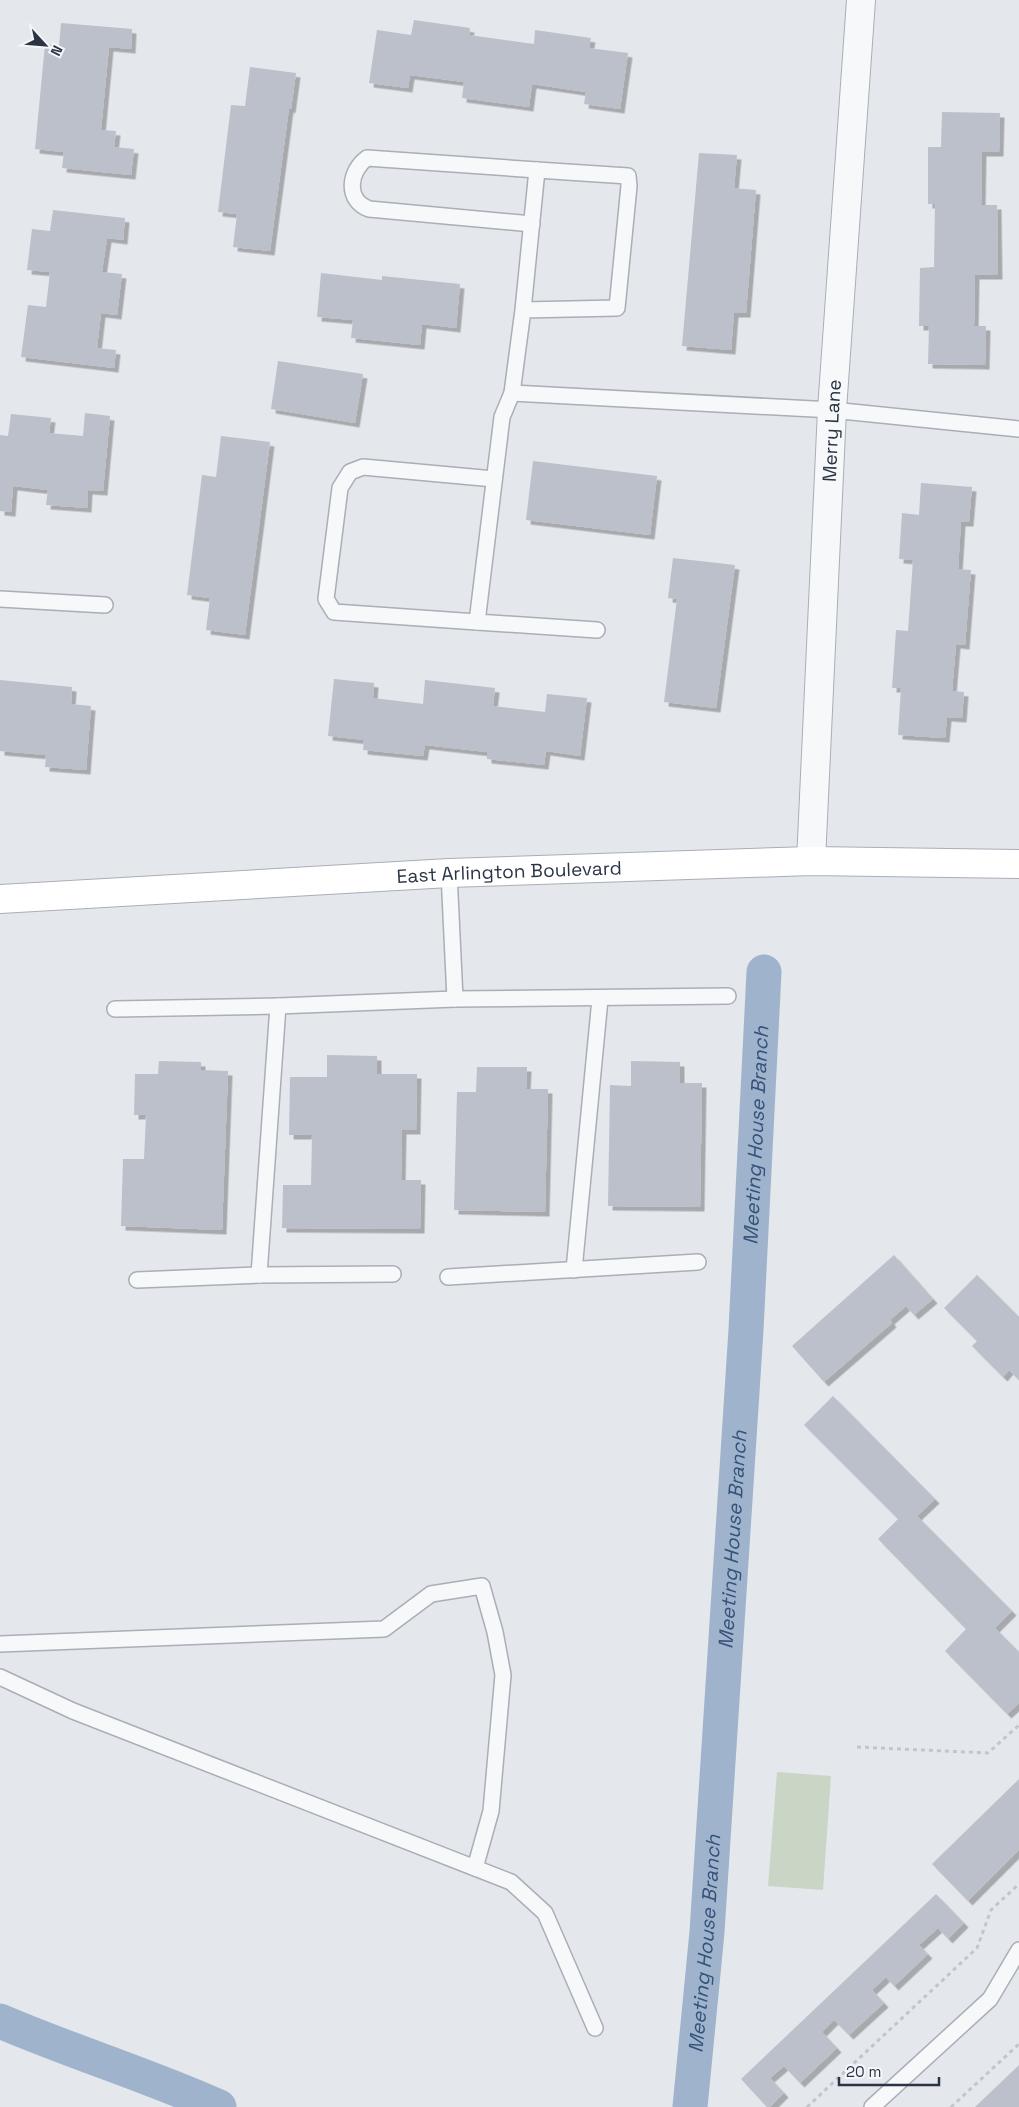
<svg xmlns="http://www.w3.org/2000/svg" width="1019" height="2107" viewBox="0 0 1019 2107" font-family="'Space Grotesk',sans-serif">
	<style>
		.green { fill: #c9d6c5 }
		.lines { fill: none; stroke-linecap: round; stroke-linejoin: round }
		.canal { stroke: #9fb4cc; stroke-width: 35 }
		.building { fill: #bbc0ca; filter: url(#shadow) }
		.service-casing { stroke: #a9aeb7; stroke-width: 18 }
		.minor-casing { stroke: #a9aeb7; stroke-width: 30 }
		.secondary-casing { stroke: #a9aeb7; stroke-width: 30 }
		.path { stroke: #c2c5cb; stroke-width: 3; stroke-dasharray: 4 4; stroke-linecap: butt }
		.service { stroke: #f7f8fa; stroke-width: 15 }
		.minor { stroke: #f7f8fa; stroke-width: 28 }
		.secondary { stroke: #fff; stroke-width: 28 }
		.labels { text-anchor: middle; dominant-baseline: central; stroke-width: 4; stroke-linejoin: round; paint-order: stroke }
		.street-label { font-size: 19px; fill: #2b3445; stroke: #f4f6f9 }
		.water-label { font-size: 20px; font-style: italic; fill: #34527a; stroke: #f4f6f9 }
	</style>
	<defs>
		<filter id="shadow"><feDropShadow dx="4.5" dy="4.5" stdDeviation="0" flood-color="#0004"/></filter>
	</defs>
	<rect width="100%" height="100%" fill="#e4e7ec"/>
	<polygon class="green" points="777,1772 831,1776 823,1890 768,1886"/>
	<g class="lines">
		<g class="canal">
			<path d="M0 2021C72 2052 148 2075 219 2107"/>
			<path id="s1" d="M690 2107 707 1932 746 1330 764 972"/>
		</g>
	</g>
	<g class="building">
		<polygon points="414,20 470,28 469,35 534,44 535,30 591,38 589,48 628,53 620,109 584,104 586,92 532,84 529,107 462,98 464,82 410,75 408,88 369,83 377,30 411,35"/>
		<polygon points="61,23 132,29 131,49 109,47 101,130 116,131 114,147 134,149 131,175 62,168 64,152 35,149 45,44 59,46"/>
		<polygon points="250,67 296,73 291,109 289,108 270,251 233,247 237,214 218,212 231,105 245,106"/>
		<polygon points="942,112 1000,113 999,152 982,152 981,205 997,205 998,275 975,275 974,326 986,326 985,365 928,364 929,326 919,326 920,268 934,267 935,204 928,204 928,147 941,147"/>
		<polygon points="699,153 737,155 734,188 756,190 746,313 734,313 731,350 682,346"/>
		<polygon points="53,210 125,218 123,240 107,238 102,272 122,274 117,315 101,313 97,348 116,350 114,368 21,357 28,305 46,307 50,272 27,270 32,229 50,231"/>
		<polygon points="321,273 382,280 382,276 460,284 456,328 422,324 420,345 351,338 353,320 317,317"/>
		<polygon points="278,361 363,374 355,423 271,409"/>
		<polygon points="85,413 110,416 103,491 88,490 87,508 46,505 48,490 13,486 11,512 0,511 0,435 8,436 11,414 51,418 49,433 83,436"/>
		<polygon points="221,436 270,442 245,635 206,630 210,598 187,595 202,475 216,477"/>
		<polygon points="533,461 657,476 650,535 526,520"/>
		<polygon points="921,483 972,487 969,522 961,522 958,569 971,570 965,645 956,644 952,691 964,692 962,718 947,717 945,738 898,735 901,688 892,688 896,630 908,631 913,560 899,559 902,513 919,515"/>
		<polygon points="673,558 735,565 716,708 664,702 677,599 668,598"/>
		<polygon points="334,679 374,683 373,698 423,704 425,680 495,688 493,706 545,712 547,694 587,698 580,756 546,751 544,765 487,759 487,752 425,745 423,756 363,750 364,740 328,736"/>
		<polygon points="0,680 72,687 71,704 91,706 86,770 45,767 46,755 0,751"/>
		<polygon points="327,1055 377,1056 377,1074 417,1074 416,1130 402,1130 401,1180 421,1180 420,1229 282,1228 283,1185 311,1185 312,1135 289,1135 290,1077 327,1077"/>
		<polygon points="159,1061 201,1062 201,1070 228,1071 222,1230 121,1226 123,1159 144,1159 146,1115 134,1115 135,1074 158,1074"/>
		<polygon points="631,1061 680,1062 680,1083 702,1083 700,1207 608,1206 610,1085 631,1086"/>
		<polygon points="477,1067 527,1067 526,1089 548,1089 545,1212 454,1210 457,1092 476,1092"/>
		<polygon points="894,1255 933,1299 914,1315 906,1306 890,1320 892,1323 824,1382 792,1346"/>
		<polygon points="977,1275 1019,1317 1019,1380 1009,1370 1003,1377 972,1346 977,1341 944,1308"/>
		<polygon points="833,1396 935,1499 917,1516 1012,1611 995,1628 1019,1652 1019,1703 1007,1714 945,1651 966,1629 878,1539 898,1519 804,1425"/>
		<polygon points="1019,1779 1019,1850 968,1901 932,1864"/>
		<polygon points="936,1894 964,1923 948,1939 938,1928 919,1945 928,1954 894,1986 886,1977 872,1990 884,2003 849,2035 834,2020 822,2032 837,2048 800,2083 784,2066 770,2078 784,2093 770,2107 767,2107 741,2079"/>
		<polygon points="1019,2065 1019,2107 975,2107"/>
	</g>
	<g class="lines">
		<g class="service-casing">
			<g id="service">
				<path d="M532 224 369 209C345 200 349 171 367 158L537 170"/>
				<polyline points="523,310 617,308 629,186 628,176 537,170 523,310 512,393 502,417 477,622 597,630"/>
				<polyline points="512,393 832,410 1019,429"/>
				<polyline points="0,599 105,605"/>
				<polyline points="477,622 334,612 326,599 340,488 350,472 363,467 494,479"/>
				<polyline points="449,873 455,999"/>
				<polyline points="115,1009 278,1006 455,999 728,996"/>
				<polyline points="574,1270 600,999"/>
				<polyline points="259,1275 278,1006"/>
				<polyline points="448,1277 698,1262"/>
				<polyline points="137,1280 259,1275 393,1274"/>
				<polyline points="0,1644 384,1629 431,1594 482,1586 495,1632 503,1675 491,1811 475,1868"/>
				<polyline points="0,1677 73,1711 511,1882 545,1913 595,2028"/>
				<polyline points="872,2107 990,1999 1019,1950"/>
			</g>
		</g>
		<g class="minor-casing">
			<g id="minor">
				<path id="s2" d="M811 861 832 410 861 0"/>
			</g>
		</g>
		<g class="secondary-casing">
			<g id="secondary">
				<path id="s3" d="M0 899 449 873 811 861 1019 864"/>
			</g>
		</g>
		<g class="path">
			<polyline points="857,1747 988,1753 1019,1725"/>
			<polyline points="807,2107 977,1948 991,1910 1019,1884"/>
			<polyline points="951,2107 1019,2044"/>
		</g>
		<use href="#service" class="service"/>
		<use href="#minor" class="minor"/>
		<use href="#secondary" class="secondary"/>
	</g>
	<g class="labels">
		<g class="street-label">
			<text stroke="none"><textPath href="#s2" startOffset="431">Merry Lane</textPath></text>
			<text stroke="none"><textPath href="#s3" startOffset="510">East Arlington Boulevard</textPath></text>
		</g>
		<g class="water-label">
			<text stroke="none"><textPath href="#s1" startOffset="974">Meeting House Branch</textPath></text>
			<text stroke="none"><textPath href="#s1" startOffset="569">Meeting House Branch</textPath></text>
			<text stroke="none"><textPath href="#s1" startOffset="164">Meeting House Branch</textPath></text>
		</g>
	</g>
	<g transform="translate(45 45) rotate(116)" stroke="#f4f6f9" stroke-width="4" paint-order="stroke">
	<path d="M0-4L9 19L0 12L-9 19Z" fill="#2b3445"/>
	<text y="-8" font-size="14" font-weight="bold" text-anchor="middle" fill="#2b3445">N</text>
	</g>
	<path d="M839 2077v8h100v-8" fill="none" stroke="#2b3445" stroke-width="2.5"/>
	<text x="846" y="2077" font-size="15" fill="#2b3445" stroke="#f4f6f9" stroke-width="4" paint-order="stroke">20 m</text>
</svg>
